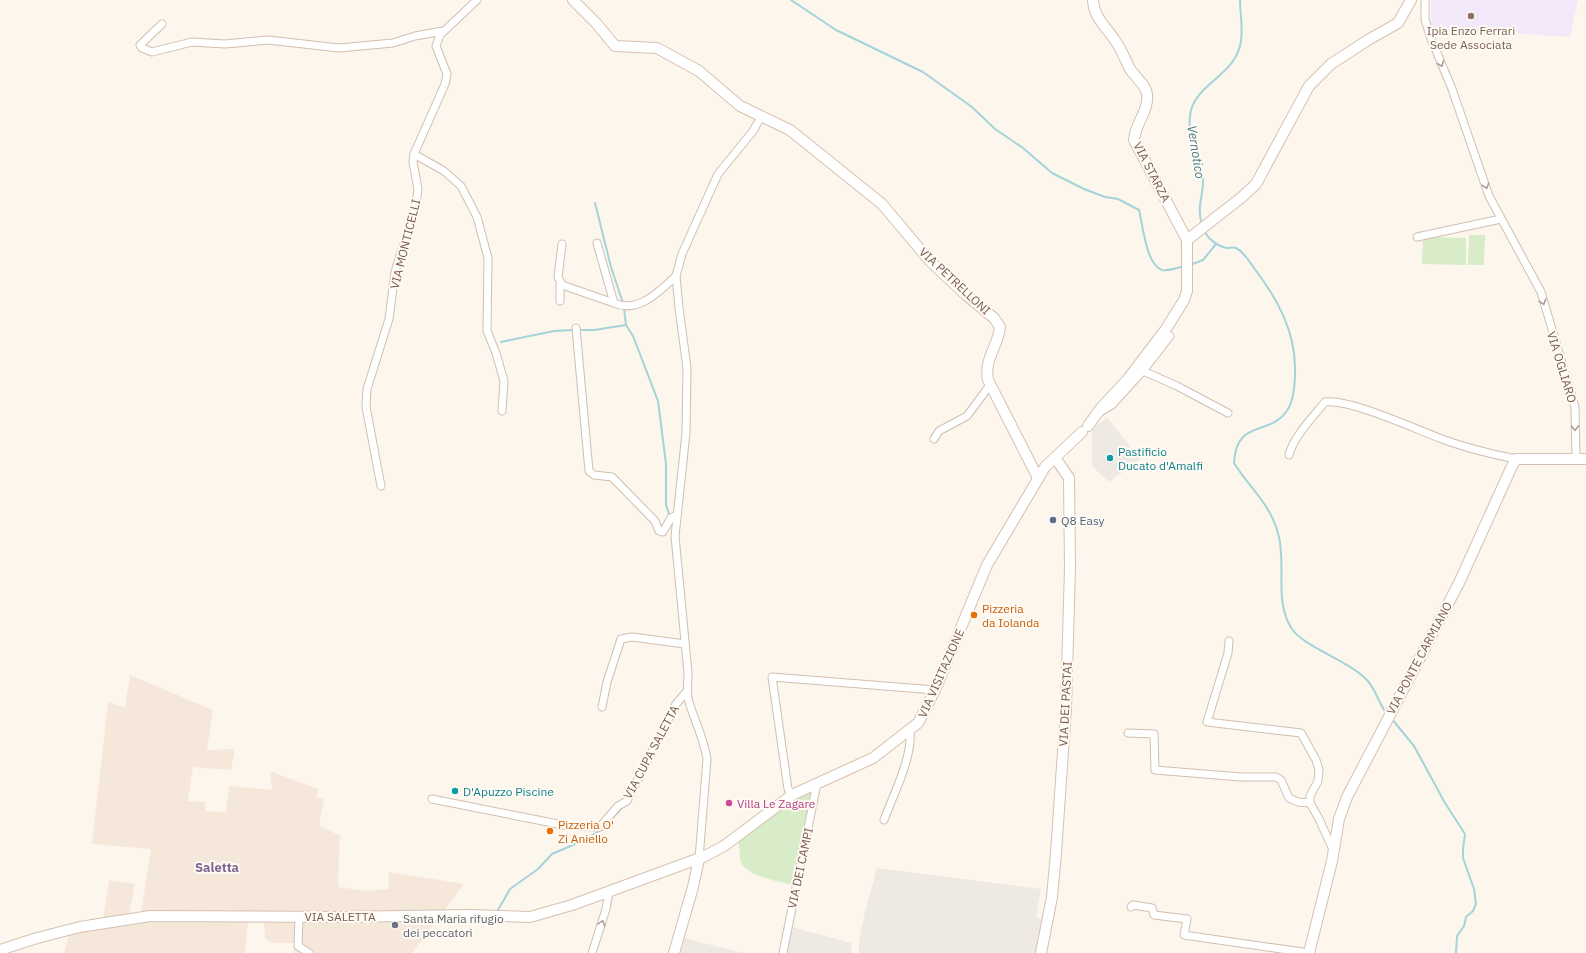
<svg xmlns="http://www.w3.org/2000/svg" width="1586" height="953" viewBox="0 0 1586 953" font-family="'IBM Plex Sans',sans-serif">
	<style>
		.residential { fill: #f5e8da }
		.industrial { fill: #efe9e4 }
		.education { fill: #f3e8fa }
		.green { fill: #d8ecc9 }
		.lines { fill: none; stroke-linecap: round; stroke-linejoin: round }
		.stream { stroke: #a5d3da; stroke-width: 2 }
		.street-casing { stroke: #d1beb0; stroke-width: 9 }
		.secondary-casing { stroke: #d6c0b0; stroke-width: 12 }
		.street { stroke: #fff; stroke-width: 7 }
		.secondary { stroke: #fff; stroke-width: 10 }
		.oneway { stroke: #af9d94 }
		.education-dot { fill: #8d6e63; stroke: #fffaf3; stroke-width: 1.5 }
		.culture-dot { fill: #0f9aa8; stroke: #fffaf3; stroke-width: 1.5 }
		.service-dot { fill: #5c6f8a; stroke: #fffaf3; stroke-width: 1.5 }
		.food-dot { fill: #e8710a; stroke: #fffaf3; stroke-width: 1.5 }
		.hotel-dot { fill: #d1479c; stroke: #fffaf3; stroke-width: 1.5 }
		.worship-dot { fill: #6b7280; stroke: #fffaf3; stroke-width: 1.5 }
		.labels { text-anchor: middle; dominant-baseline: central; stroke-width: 4; stroke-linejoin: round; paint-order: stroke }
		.education-label { font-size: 12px; fill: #785e54; stroke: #fffaf3 }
		.street-label { font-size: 12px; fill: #7a5c4d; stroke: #fffaf3 }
		.culture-label { font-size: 12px; fill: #0d838f; stroke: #fffaf3; text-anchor: start }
		.service-label { font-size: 12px; fill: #4e5e75; stroke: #fffaf3; text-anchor: start }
		.food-label { font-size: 12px; fill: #c56008; stroke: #fffaf3; text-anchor: start }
		.hotel-label { font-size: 12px; fill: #b23c85; stroke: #fffaf3; text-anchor: start }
		.worship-label { font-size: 12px; fill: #5b616d; stroke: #fffaf3; text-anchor: start }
		.water-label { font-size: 13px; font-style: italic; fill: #437c86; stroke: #fffaf3 }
		.neighbourhood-label { font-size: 13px; font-weight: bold; fill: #846695; stroke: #fffaf3 }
	</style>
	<rect width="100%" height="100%" fill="#fdf6ec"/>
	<polygon class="residential" points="130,675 213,710 207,750 235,749 231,770 193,767 188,801 205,802 205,811 226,812 229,786 272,790 270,771 318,789 317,797 324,799 319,825 340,836 338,887 366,891 388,889 389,872 464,884 412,953 293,953 295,943 275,943 265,939 264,921 248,922 245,953 64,953 72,925 103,919 109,880 135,884 129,915 141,913 151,849 92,844 108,702 125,708"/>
	<g class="industrial">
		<polygon points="1107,417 1140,459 1109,482 1092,466 1092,427 1098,425"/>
		<polygon points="877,868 1041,889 1036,917 1043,919 1036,953 859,953 859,942 865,912"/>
		<polygon points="791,927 851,943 852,953 785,953"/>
		<polygon points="683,937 691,940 744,953 678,953"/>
	</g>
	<polygon class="education" points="1431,0 1578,0 1570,37 1510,33 1431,31"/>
	<g class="green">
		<polygon points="1469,235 1485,235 1484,265 1468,265"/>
		<polygon points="1423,237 1466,238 1466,265 1422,264"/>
		<path d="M813 788 793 885C779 881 747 877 741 862 739 856 740 847 738 840L774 810Z"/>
	</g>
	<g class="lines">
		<g class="stream">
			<path d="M791 0 836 30 923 72 972 107 995 129 1023 148 1052 173 1084 189 1105 197 1118 199 1139 210C1143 225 1146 265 1162 270 1169 271 1178 268 1184 266"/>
			<polyline points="595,203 611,267 623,303"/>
			<path d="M1202 224C1196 208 1204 194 1203 179 1202 170 1198 163 1195 156 1190 144 1188 122 1191 110 1199 83 1232 76 1240 46 1244 31 1240 15 1240 0"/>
			<path d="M1204 230C1208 239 1217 246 1227 248 1230 248 1233 247 1236 248 1244 252 1249 261 1254 268 1277 298 1296 332 1295 371 1295 384 1294 402 1286 412 1269 436 1236 419 1234 463 1250 489 1272 505 1279 537 1286 567 1274 602 1292 629 1304 647 1347 660 1365 678 1376 688 1378 703 1387 714"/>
			<polyline points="1190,265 1203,260 1216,244"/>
			<polyline points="624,308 626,325 633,336 658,401 666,464 666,505 670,517"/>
			<polyline points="579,330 594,330 626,325"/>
			<polyline points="501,342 554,331 574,330"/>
			<polyline points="1392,719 1414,746 1445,803 1465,834 1463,849 1463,858 1474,889 1476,904 1473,911 1466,917 1464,926 1457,936 1456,953"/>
			<polyline points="604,827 621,809"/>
			<polyline points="498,910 510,889 538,869 552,854 582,841 601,830"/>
		</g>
		<g class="street-casing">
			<g id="street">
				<polyline points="1425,0 1425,19 1430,36 1452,89 1489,196 1541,292 1575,407 1576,459"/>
				<polyline points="162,24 140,45 142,48 152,52 192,42 225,44 268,40 339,48 393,43 415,36 443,31"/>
				<polyline points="414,154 444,171 461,186 477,217 488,258 487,331 496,353 504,381 502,411"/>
				<polyline points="1417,237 1501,219"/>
				<path d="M597 243 614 303C638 314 660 291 676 276"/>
				<polyline points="562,244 558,277 562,285"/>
				<polyline points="562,285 614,303"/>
				<polyline points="560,301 560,285 562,285"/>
				<polyline points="576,328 589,471 594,475 612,477 655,521 659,531 663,532 671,518 677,515"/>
				<polyline points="1143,371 1170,336"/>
				<polyline points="1100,412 1112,405 1143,371 1177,386 1228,413"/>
				<polyline points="934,439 939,431 967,416 990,385"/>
				<path d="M1289 455C1294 436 1312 418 1325 402 1351 399 1415 429 1442 439 1466 448 1491 454 1516 459"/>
				<polyline points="381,486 366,407 367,389 389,319 395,272 416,204 418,189 413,162 414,154 445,84 447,74 436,46 440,35 477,0"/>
				<polyline points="1229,641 1228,653 1207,722 1301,733 1316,760 1319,770 1318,781 1310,796 1310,803 1319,819 1334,852"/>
				<polyline points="602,707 607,682 621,639 632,637 685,644"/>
				<polyline points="1128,733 1154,734 1155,770 1241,777 1276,777 1281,780 1289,798 1298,802 1310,803"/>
				<polyline points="792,795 788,789 772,677 935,690"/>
				<polyline points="432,799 568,826 600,827 618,806 627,801 676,704 687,691"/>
				<path d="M884 820C894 793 913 757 910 729"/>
				<path d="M699 859 707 759C704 739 695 722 689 702 686 692 688 682 688 673L675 536 686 433 687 368 679 308 676 276 682 254 718 174 753 131 761 117"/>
				<polyline points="1131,907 1133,905 1152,908 1154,915 1187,919 1184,935 1309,953"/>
				<polyline points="299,917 298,946 309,953"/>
				<polyline points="592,953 606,909 609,892"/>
				<polyline points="783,953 817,783"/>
			</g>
		</g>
		<g class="secondary-casing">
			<g id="secondary">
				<path d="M573 0 596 23 615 46 657 48 699 71 740 106 790 130 882 204 929 260 966 295 994 318 1000 327C998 347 984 358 988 380L1038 478"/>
				<polyline points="1187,240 1242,197 1256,184 1309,86 1331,64 1368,40 1398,23 1411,0"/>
				<path d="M1088 426 1101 408 1128 379 1166 329 1184 300 1187 291V240L1134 140C1135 123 1149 112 1147 94 1146 85 1135 77 1130 69 1125 60 1122 50 1116 42 1107 27 1094 19 1093 0"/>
				<polyline points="0,950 37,938 80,927 150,916 337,917 470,915 530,917 572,905 703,857 724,846 792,795 873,758 918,723 935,690 987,565 1045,467 1082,432"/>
				<polyline points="674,953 693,887 699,859"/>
				<polyline points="1041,953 1052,897 1056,853 1066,708 1070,567 1069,478 1056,459"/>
				<polyline points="1309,953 1332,861 1339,819 1347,797 1459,583 1512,466 1516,459 1586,459"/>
			</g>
		</g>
		<use href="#street" class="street"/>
		<use href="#secondary" class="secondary"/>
	</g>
	<defs><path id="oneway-chevron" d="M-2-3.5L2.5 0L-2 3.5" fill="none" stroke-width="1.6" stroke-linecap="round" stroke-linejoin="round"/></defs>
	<g class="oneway">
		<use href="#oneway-chevron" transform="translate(1441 64) rotate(67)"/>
		<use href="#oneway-chevron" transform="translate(1486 186) rotate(71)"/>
		<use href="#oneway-chevron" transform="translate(1543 302) rotate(74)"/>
		<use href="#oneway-chevron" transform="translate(1575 428) rotate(88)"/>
		<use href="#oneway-chevron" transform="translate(602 923) rotate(-72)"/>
	</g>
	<circle class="education-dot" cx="1471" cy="16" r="4"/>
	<g class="culture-dot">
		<circle cx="1110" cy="458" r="4"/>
		<circle cx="455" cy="791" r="4"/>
	</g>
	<circle class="service-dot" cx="1053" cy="520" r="4"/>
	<g class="food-dot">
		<circle cx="974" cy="615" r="4"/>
		<circle cx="550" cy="831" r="4"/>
	</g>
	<circle class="hotel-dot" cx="729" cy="803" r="4"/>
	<circle class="worship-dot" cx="395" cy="925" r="4"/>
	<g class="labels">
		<g class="education-label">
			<text x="1471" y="30">Ipia Enzo Ferrari<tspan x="1471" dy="14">Sede Associata</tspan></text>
		</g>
		<g class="street-label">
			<text transform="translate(1152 172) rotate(63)">VIA STARZA</text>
			<text transform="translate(405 244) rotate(-76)">VIA MONTICELLI</text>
			<text transform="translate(955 281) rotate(43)">VIA PETRELLONI</text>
			<text transform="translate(1562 367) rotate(73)">VIA OGLIARO</text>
			<text transform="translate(1419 658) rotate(-62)">VIA PONTE CARMIANO</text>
			<text transform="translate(941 673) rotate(-66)">VIA VISITAZIONE</text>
			<text transform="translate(1065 704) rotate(-87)">VIA DEI PASTAI</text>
			<text transform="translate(651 752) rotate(-62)">VIA CUPA SALETTA</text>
			<text transform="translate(800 868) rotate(-78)">VIA DEI CAMPI</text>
			<text x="340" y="916">VIA SALETTA</text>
		</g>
		<g class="culture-label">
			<text x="1118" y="451">Pastificio<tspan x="1118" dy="14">Ducato d'Amalfi</tspan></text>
			<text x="463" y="791">D'Apuzzo Piscine</text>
		</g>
		<g class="service-label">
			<text x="1061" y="520">Q8 Easy</text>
		</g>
		<g class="food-label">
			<text x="982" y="608">Pizzeria<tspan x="982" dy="14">da Iolanda</tspan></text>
			<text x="558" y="824">Pizzeria O'<tspan x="558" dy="14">Zi Aniello</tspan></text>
		</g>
		<g class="hotel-label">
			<text x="737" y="803">Villa Le Zagare</text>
		</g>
		<g class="worship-label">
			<text x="403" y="918">Santa Maria rifugio<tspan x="403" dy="14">dei peccatori</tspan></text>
		</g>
		<g class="water-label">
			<text transform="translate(1196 152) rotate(81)">Vernotico</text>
		</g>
		<g class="neighbourhood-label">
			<text x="217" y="867">Saletta</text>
		</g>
	</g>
</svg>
